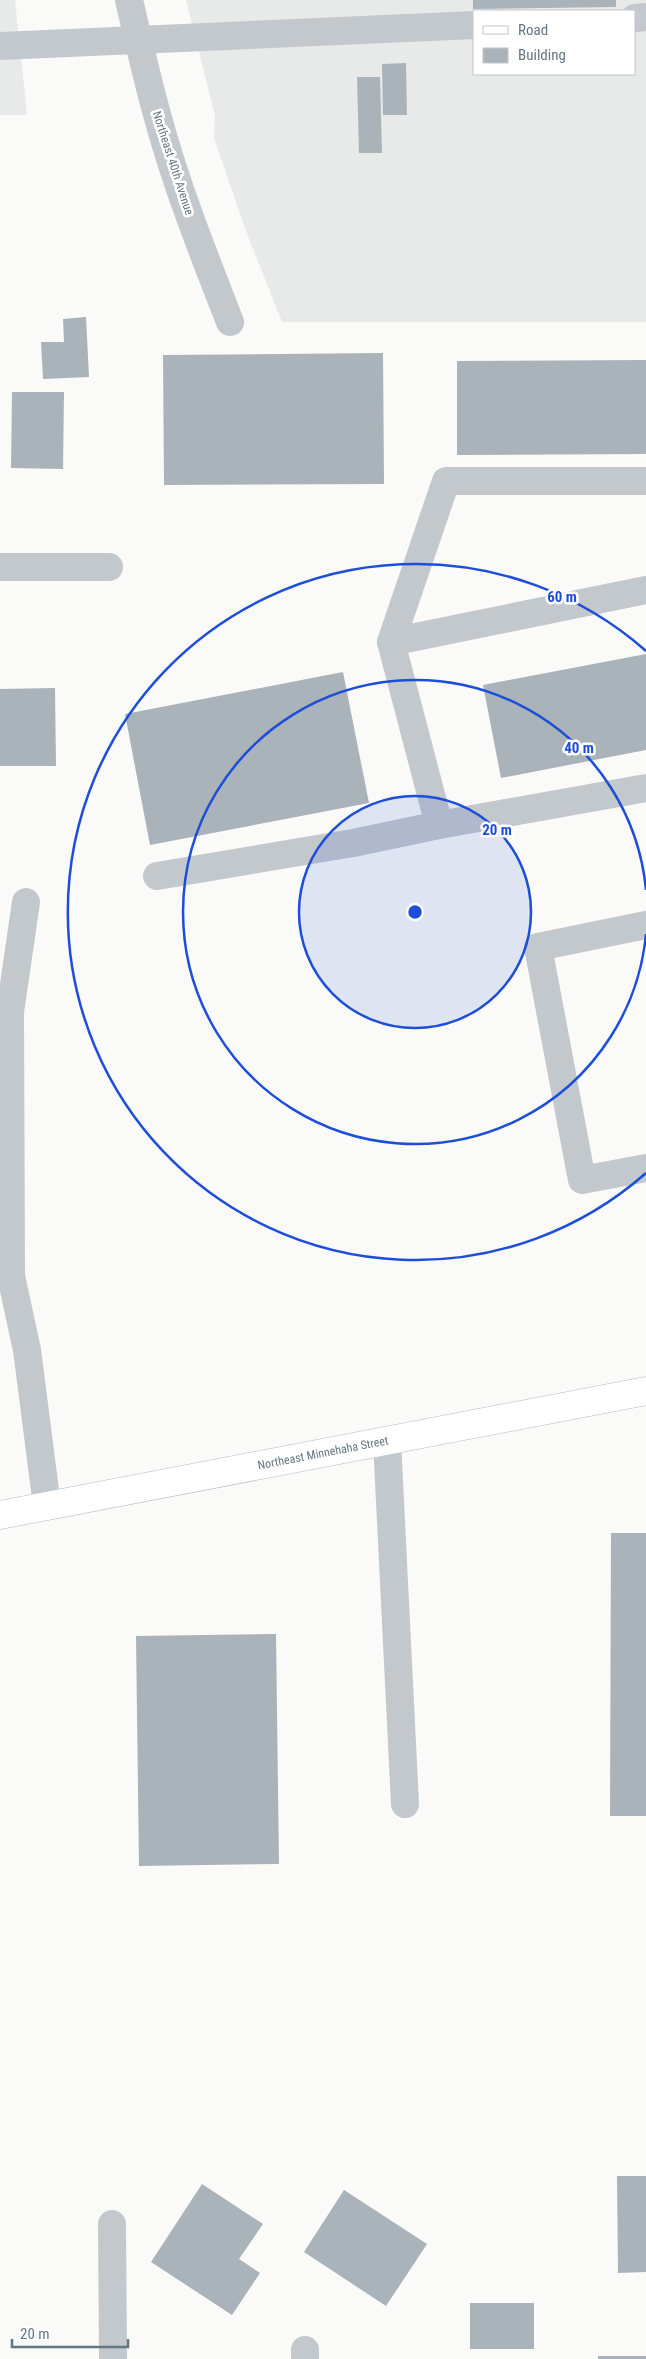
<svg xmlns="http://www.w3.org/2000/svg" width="646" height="2359" viewBox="0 0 646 2359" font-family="'Roboto Condensed',sans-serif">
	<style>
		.built { fill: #e8e9e9; fill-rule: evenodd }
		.building { fill: #aab3b9 }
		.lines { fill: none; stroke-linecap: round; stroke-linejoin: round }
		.major-casing { stroke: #b5babe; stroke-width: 29 }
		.minor { stroke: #c3c8cc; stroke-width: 28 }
		.major { stroke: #fff; stroke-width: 28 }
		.ring { fill: none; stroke: #1d4ed8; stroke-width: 2.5 }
		.labels { text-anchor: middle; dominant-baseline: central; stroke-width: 5; stroke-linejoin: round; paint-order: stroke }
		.street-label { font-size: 12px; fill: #657683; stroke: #fff }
		.centre { fill: #1d4ed8; stroke: #fff; stroke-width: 2.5 }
		.ring-label { font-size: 15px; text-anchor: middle; font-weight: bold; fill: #1d4ed8; stroke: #fff; stroke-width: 5; stroke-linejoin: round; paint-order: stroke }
	</style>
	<rect width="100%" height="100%" fill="#fafaf8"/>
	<g class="built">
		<polygon points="0,0 15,0 27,115 0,115"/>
		<path d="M186 0H646V322H282L246 231 214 138 215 116ZM475 11H635V74H475Z"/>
	</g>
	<g class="building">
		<polygon points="473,0 616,0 616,7 473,9"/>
		<polygon points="406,63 407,115 383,115 382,64"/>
		<polygon points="357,77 380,77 382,153 359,153"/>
		<polygon points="86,317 89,377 43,379 41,342 64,342 63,319"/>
		<polygon points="383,353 384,484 164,485 163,355"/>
		<polygon points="646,360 646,454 457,455 457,361"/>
		<polygon points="12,392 64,392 63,469 11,468"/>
		<polygon points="646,654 646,750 501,778 483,685"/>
		<polygon points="343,672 369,803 150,845 125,714"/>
		<polygon points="55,688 56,766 0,766 0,689"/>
		<polygon points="611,1533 646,1533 646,1816 610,1816"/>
		<polygon points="276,1634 279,1864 139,1866 136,1636"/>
		<polygon points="617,2176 646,2176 646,2272 618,2273"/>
		<polygon points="202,2184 263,2224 239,2259 260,2273 232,2315 151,2262"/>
		<polygon points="344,2190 427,2244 386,2306 304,2252"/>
		<rect x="470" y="2303" width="64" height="46"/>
		<rect x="598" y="2356" width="48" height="3"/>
	</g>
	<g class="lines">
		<g class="major-casing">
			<polyline id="major" points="0,1515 646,1391"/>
		</g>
		<g class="minor">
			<path d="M129 0C138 39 147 79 158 118 177 188 204 255 230 322"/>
			<polyline points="635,18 646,17"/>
			<polyline points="0,46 475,25"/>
			<polyline points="0,567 109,567"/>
			<polyline points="646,590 391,642 439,825 646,788"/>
			<polyline points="391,642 446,481 646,481"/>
			<polyline points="157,876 353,843 439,825"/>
			<polyline points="26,902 10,1012 11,1276 27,1350 47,1506"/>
			<polyline points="646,925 538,947 582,1180 646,1168"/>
			<polyline points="387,1441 405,1804"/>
			<polyline points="112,2224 113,2359"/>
			<polyline points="305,2359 305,2350"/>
		</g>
		<use href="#major" class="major"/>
	</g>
	<circle cx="415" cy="912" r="116" fill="#1d4ed8" fill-opacity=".12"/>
	<g class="ring">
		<circle cx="415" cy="912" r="116"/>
		<path d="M646 934A232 232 0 1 1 646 890"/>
		<path d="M646 1173A348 348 0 1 1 646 651"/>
	</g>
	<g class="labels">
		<g class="street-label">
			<text transform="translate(173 163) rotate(72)">Northeast 40th Avenue</text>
			<text transform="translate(323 1453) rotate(-11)">Northeast Minnehaha Street</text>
		</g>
	</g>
	<circle cx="415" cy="912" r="8" class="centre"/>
	<g class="ring-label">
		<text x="562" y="602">60 m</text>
		<text x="579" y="753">40 m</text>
		<text x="497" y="835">20 m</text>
	</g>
	<rect x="473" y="10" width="162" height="65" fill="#ffffff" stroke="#c1c8cd"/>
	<rect x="483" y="26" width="25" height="8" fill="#ffffff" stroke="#c1c8cd"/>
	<text x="518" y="35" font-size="15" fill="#657683">Road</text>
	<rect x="483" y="48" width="25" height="15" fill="#aab3b9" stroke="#c1c8cd"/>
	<text x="518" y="60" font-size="15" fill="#657683">Building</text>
	<path d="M12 2339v8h116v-8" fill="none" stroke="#657683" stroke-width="2.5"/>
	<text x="20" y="2339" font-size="15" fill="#657683" stroke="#ffffff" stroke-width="4" paint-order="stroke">20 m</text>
</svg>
